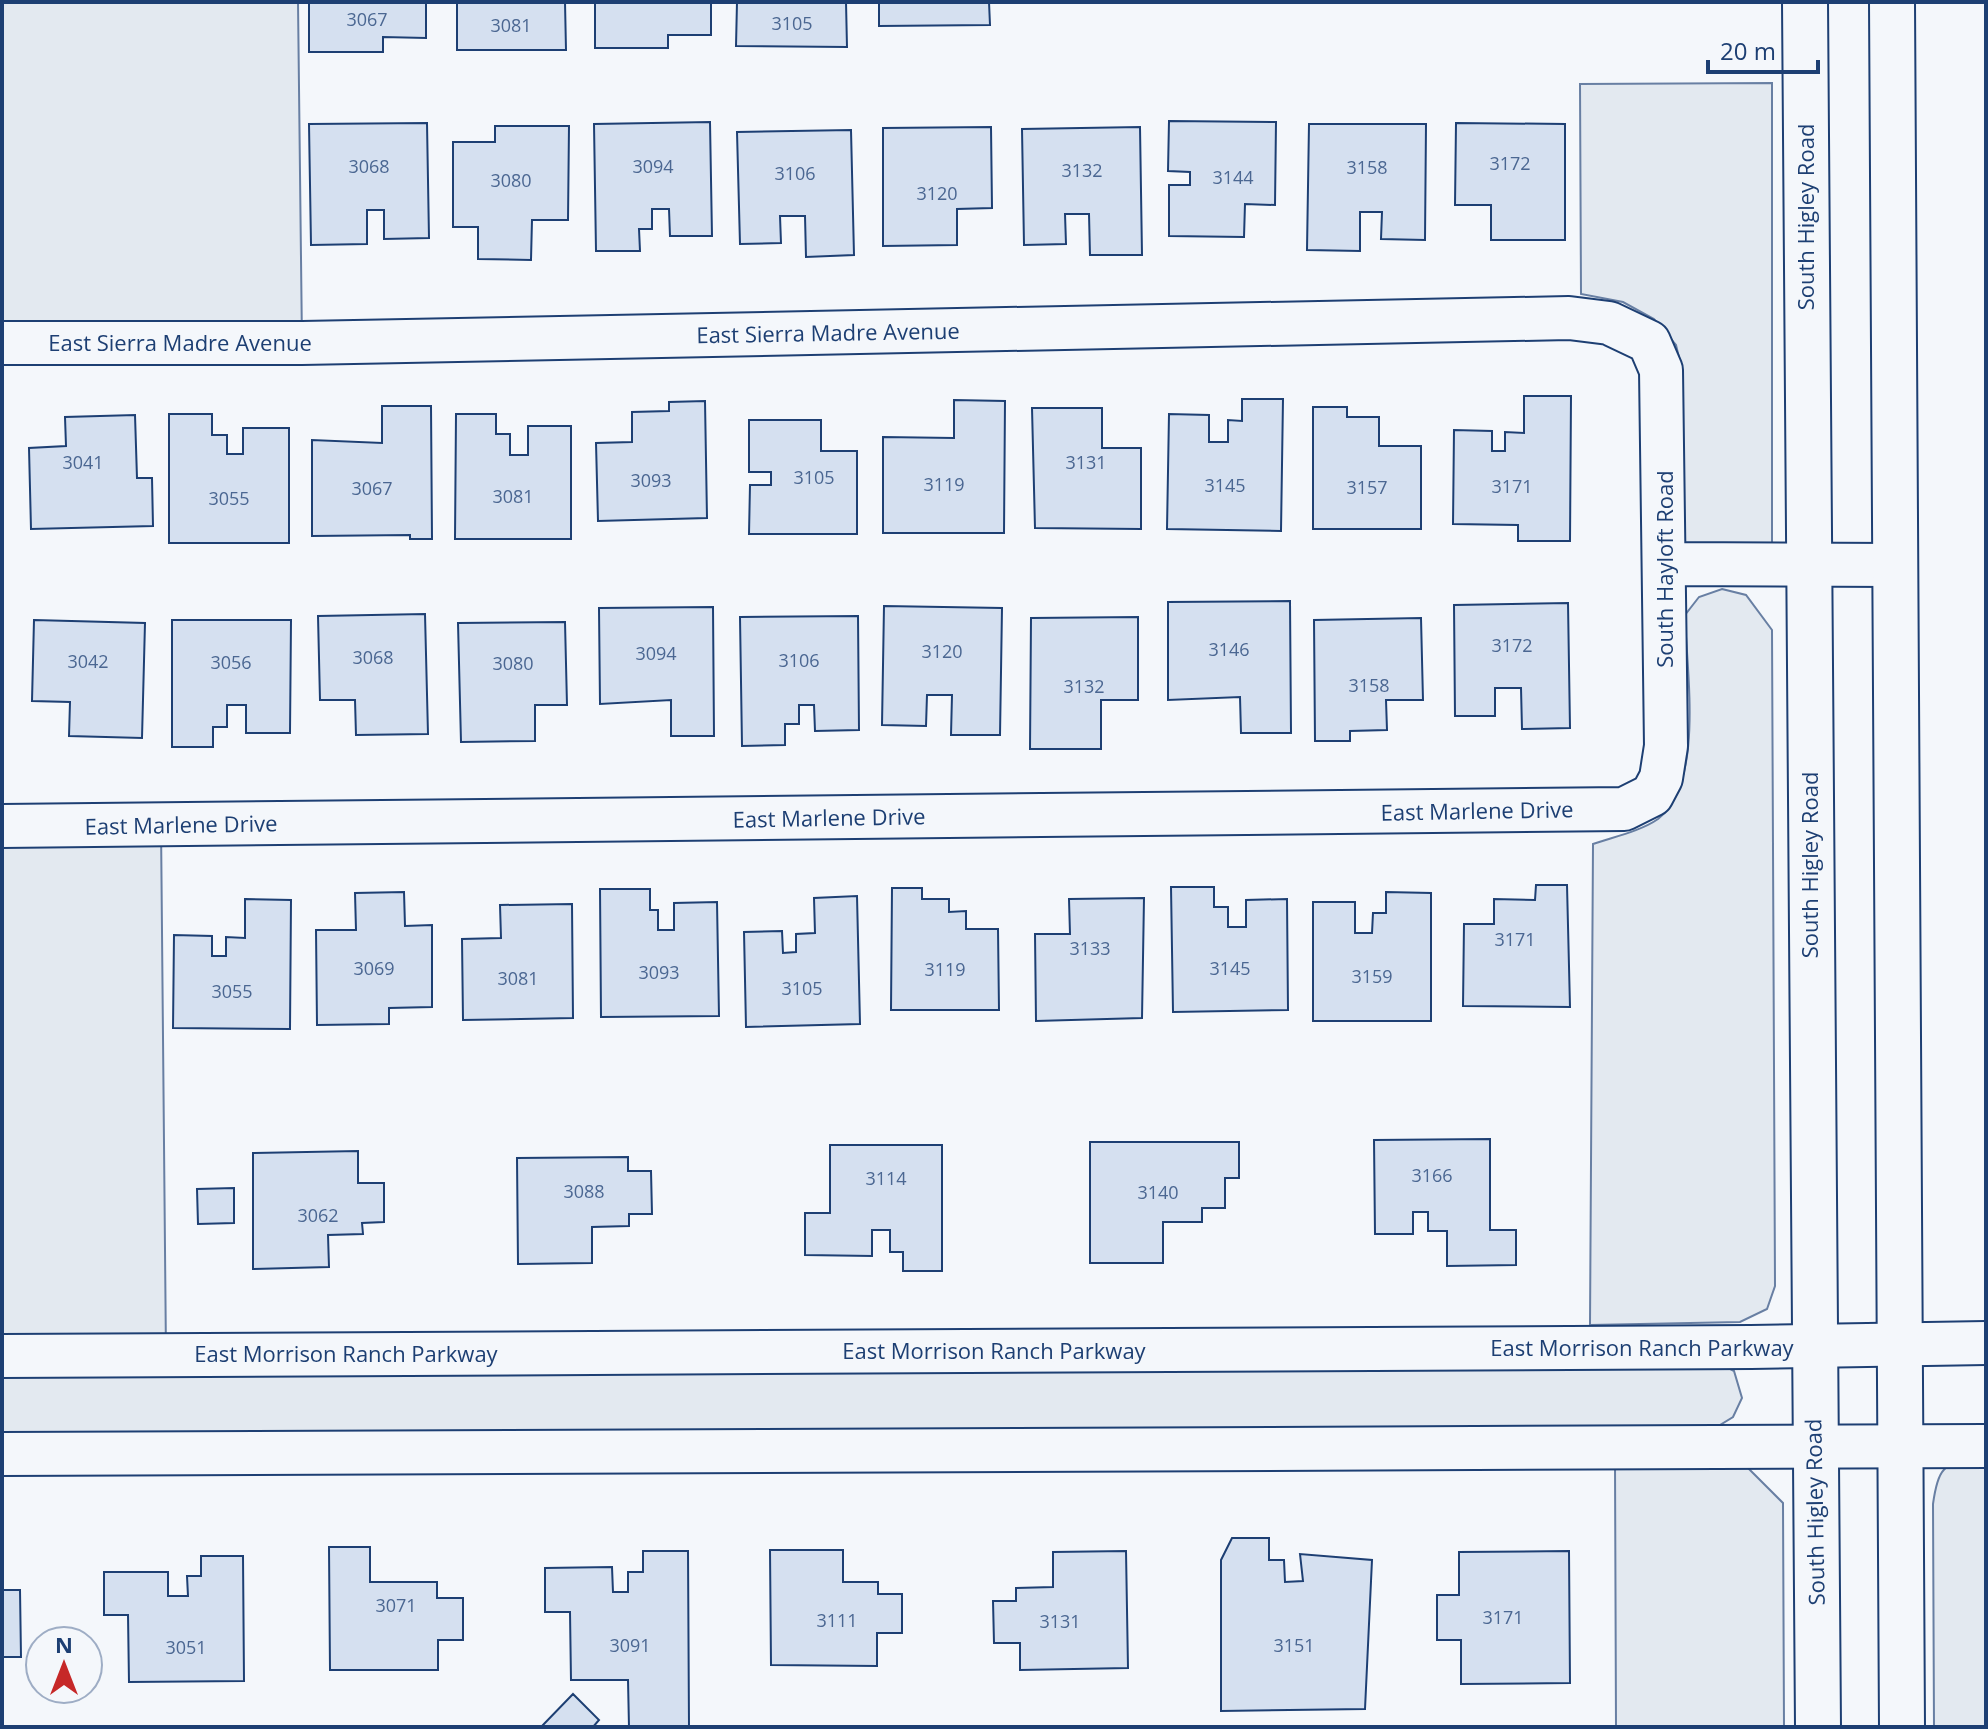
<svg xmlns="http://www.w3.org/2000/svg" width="1988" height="1729" font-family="'Open Sans',sans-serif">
  <rect width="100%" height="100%" fill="#f4f7fb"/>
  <!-- green -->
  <path fill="#e3e9f0" stroke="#687fa3" stroke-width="2" d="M 2,2 L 298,2 L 302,343 L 2,343 Z
    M 1772,83 L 1772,545 L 1683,545 L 1683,374 L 1676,345 L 1654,319 L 1623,302 L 1581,294 L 1580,84 Z
    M 1722,589 L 1746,595 L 1772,630 L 1775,1286 L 1767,1309 L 1740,1322 L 1590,1325 L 1593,844 C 1613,837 1641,831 1658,819 C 1705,782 1686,669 1685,615 L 1699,597 Z
    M 161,825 L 166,1355 L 2,1356 L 2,826 Z
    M 1712,1359 L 1734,1371 L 1742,1398 L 1733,1417 L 1715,1428 L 2,1443 L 2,1368 Z
    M 1986,1457 L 1986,1727 L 1934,1727 L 1933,1504 C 1939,1460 1946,1466 1986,1457 Z
    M 1615,1462 L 1743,1463 L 1783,1503 L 1784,1727 L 1616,1727 Z"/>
  <!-- building -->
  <path fill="#d5e0f0" stroke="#1d3f73" stroke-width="2" d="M 309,2 L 426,2 L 426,38 L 383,37 L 383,52 L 309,52 Z
    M 457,2 L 565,2 L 566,50 L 457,50 Z
    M 595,2 L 711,2 L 711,35 L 668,35 L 668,48 L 595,48 Z
    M 737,2 L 846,2 L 847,47 L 736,46 Z
    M 879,2 L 989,2 L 990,25 L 879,26 Z
    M 1169,121 L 1276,122 L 1275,205 L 1245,204 L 1244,237 L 1169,236 L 1169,185 L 1190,185 L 1190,172 L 1168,171 Z
    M 710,122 L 712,236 L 670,236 L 669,209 L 652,209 L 652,229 L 639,229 L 640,251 L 596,251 L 594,124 Z
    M 427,123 L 429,238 L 384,239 L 384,210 L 367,210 L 367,244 L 311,245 L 309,124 Z
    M 1456,123 L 1565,124 L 1565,240 L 1491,240 L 1491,205 L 1455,205 Z
    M 1309,124 L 1426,124 L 1425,240 L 1381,239 L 1382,212 L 1360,212 L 1360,251 L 1307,250 Z
    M 495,126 L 569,126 L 568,220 L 532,220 L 531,260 L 478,259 L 478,227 L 453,227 L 453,142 L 495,142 Z
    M 991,127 L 992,208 L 957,209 L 957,245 L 883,246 L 883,128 Z
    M 1140,127 L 1142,255 L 1090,255 L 1089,214 L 1065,214 L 1066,244 L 1024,245 L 1022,129 Z
    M 851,130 L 854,255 L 806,257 L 805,216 L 780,216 L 781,243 L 740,244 L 737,132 Z
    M 1524,396 L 1571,396 L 1570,541 L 1518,541 L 1518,525 L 1453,524 L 1454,430 L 1492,431 L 1492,451 L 1505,451 L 1505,432 L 1524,433 Z
    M 1242,399 L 1283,399 L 1281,531 L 1167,529 L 1169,414 L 1209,415 L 1209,442 L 1228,442 L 1228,420 L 1242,421 Z
    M 954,400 L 1005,401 L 1004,533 L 883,533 L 883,437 L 954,438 Z
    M 705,401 L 707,518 L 598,521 L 596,443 L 632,442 L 632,412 L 669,411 L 669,402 Z
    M 382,406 L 431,406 L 432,539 L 410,539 L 410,535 L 312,536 L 312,440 L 382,443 Z
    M 1313,407 L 1347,407 L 1347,417 L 1379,417 L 1379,446 L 1421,446 L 1421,529 L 1313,529 Z
    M 1032,408 L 1102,408 L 1102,448 L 1141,448 L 1141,529 L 1035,528 Z
    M 169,414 L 212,414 L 212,435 L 227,435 L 227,454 L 243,454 L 243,428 L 289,428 L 289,543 L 169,543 Z
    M 456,414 L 496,414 L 496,434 L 510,434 L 510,455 L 528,455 L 528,426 L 571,426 L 571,539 L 455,539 Z
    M 135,415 L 137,478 L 152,478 L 153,526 L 31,529 L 29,448 L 66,446 L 65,417 Z
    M 749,420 L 821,420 L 821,451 L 857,451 L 857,534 L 749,534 L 750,485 L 771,485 L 771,472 L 749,472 Z
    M 1290,601 L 1291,733 L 1241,733 L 1240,697 L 1168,700 L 1168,602 Z
    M 1568,603 L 1570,728 L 1522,729 L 1521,688 L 1495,688 L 1495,716 L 1455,716 L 1454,605 Z
    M 884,606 L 1002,608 L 1000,735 L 951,735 L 952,695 L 927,695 L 926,726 L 882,725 Z
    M 713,607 L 714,736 L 671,736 L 671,700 L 600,704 L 599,608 Z
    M 425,614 L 428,734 L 356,735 L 355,700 L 320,700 L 318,616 Z
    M 858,616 L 859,730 L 815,731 L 814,705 L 799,705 L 799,724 L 785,724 L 785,745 L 742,746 L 740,617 Z
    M 1138,617 L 1138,700 L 1101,700 L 1101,749 L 1030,749 L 1031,618 Z
    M 1421,618 L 1423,700 L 1386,700 L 1387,730 L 1350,731 L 1350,741 L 1315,741 L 1314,620 Z
    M 34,620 L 145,623 L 142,738 L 69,736 L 70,702 L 32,701 Z
    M 172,620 L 291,620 L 290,733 L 246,733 L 246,705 L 227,705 L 227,727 L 213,727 L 213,747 L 172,747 Z
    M 565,622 L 567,705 L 535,705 L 535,741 L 461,742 L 458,623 Z
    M 2,623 L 3,623 L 2,723 Z
    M 1536,885 L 1567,885 L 1570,1007 L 1463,1006 L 1464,924 L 1494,924 L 1494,899 L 1535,900 Z
    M 1171,887 L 1214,887 L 1214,907 L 1228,907 L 1228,927 L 1246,927 L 1246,900 L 1287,899 L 1288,1010 L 1173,1012 Z
    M 892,888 L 922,888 L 922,899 L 949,899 L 949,912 L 966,911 L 966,929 L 998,929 L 999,1010 L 891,1010 Z
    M 600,889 L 650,889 L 650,910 L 658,910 L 658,930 L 674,930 L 674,903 L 717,902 L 719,1016 L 601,1017 Z
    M 404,892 L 405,926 L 432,925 L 432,1007 L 389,1008 L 389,1024 L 317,1025 L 316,930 L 356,930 L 355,893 Z
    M 1386,892 L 1431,893 L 1431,1021 L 1313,1021 L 1313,902 L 1355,902 L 1355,933 L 1372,933 L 1373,913 L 1386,913 Z
    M 857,896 L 860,1024 L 746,1027 L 744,932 L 782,931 L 783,953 L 796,952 L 796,934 L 815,933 L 814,898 Z
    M 1144,898 L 1142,1018 L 1036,1021 L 1035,934 L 1070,934 L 1069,899 Z
    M 245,899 L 291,900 L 290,1029 L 173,1028 L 174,935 L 212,936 L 212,956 L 226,956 L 226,937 L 245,938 Z
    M 572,904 L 573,1018 L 463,1020 L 462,939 L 501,938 L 500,905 Z
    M 1490,1139 L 1490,1230 L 1516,1230 L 1516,1265 L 1447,1266 L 1447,1231 L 1428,1231 L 1428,1212 L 1413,1212 L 1413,1234 L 1375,1234 L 1374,1140 Z
    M 1090,1142 L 1239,1142 L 1239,1178 L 1225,1178 L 1225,1208 L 1202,1208 L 1202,1222 L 1163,1222 L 1163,1263 L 1090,1263 Z
    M 830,1145 L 942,1145 L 942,1271 L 903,1271 L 903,1252 L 890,1252 L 890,1230 L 872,1230 L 872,1256 L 805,1255 L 805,1213 L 830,1213 Z
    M 358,1151 L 358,1183 L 384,1183 L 384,1222 L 362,1223 L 363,1234 L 328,1235 L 329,1267 L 253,1269 L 253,1153 Z
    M 628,1157 L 628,1171 L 651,1171 L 652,1214 L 629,1214 L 629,1226 L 592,1227 L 592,1263 L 518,1264 L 517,1158 Z
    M 234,1188 L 234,1223 L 198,1224 L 197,1189 Z
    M 1232,1538 L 1269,1538 L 1269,1560 L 1284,1560 L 1285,1582 L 1303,1581 L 1300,1554 L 1372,1560 L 1365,1709 L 1221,1711 L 1221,1560 Z
    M 329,1547 L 370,1547 L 370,1582 L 437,1582 L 437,1598 L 463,1598 L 463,1640 L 438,1640 L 438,1670 L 330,1670 Z
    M 770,1550 L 843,1550 L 843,1582 L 878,1582 L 878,1594 L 902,1594 L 902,1633 L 877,1633 L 877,1666 L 771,1665 Z
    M 643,1551 L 688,1551 L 689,1727 L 629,1727 L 628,1680 L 571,1680 L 570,1612 L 545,1612 L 545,1568 L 612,1567 L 613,1592 L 628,1592 L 628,1572 L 643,1572 Z
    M 1126,1551 L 1128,1668 L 1020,1670 L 1020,1643 L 994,1643 L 993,1601 L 1016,1601 L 1016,1588 L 1053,1587 L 1053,1552 Z
    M 1569,1551 L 1570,1683 L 1461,1684 L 1461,1640 L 1437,1640 L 1437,1595 L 1459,1595 L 1459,1552 Z
    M 201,1556 L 243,1556 L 244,1681 L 129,1682 L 128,1615 L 104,1615 L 104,1572 L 168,1572 L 168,1596 L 188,1596 L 187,1576 L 201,1576 Z
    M 2,1590 L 20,1590 L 21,1657 L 2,1657 Z
    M 573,1694 L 599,1720 L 593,1727 L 541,1727 Z"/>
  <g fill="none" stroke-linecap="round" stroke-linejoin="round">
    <!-- minor casing -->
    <g stroke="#1d3f73" stroke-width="46">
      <path id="minor" d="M 2,343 L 302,343 L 1569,318 L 1609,323 L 1649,342 L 1661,370 L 1666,746 L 1661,778 L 1652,795 L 1624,809 L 2,826
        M 1666,564 L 1895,565
        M 2,1356 L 1751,1347 L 1986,1343
        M 2,1454 L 1986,1446"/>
    </g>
    <!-- major casing -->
    <g stroke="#1d3f73" stroke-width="48">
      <path id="major" d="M 1805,2 L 1818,1727
        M 1892,2 L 1902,1727"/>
    </g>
    <!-- minor -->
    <use href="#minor" stroke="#f4f7fb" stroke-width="42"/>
    <!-- major -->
    <use href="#major" stroke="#f4f7fb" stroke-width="44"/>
  </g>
  <g text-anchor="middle" stroke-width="6" stroke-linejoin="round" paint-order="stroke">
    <!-- number labels -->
    <g font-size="18" fill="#4b6792">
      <text x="367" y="26">3067</text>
      <text x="792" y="30">3105</text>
      <text x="511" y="32">3081</text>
      <text x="1510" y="170">3172</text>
      <text x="369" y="173">3068</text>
      <text x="653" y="173">3094</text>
      <text x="1367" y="174">3158</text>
      <text x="1082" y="177">3132</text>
      <text x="795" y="180">3106</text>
      <text x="1233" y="184">3144</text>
      <text x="511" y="187">3080</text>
      <text x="937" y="200">3120</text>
      <text x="83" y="469">3041</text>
      <text x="1086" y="469">3131</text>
      <text x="814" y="484">3105</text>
      <text x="651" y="487">3093</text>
      <text x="944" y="491">3119</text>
      <text x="1225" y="492">3145</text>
      <text x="1512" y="493">3171</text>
      <text x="1367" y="494">3157</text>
      <text x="372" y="495">3067</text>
      <text x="513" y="503">3081</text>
      <text x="229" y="505">3055</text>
      <text x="1512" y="652">3172</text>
      <text x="1229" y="656">3146</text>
      <text x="942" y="658">3120</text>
      <text x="656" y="660">3094</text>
      <text x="373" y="664">3068</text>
      <text x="799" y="667">3106</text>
      <text x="88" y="668">3042</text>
      <text x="231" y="669">3056</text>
      <text x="513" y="670">3080</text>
      <text x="1369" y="692">3158</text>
      <text x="1084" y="693">3132</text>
      <text x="1515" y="946">3171</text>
      <text x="1090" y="955">3133</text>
      <text x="374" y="975">3069</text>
      <text x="1230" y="975">3145</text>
      <text x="945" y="976">3119</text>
      <text x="659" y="979">3093</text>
      <text x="1372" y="983">3159</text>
      <text x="518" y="985">3081</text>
      <text x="802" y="995">3105</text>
      <text x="232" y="998">3055</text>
      <text x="1432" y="1182">3166</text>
      <text x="886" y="1185">3114</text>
      <text x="584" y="1198">3088</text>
      <text x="1158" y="1199">3140</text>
      <text x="318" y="1222">3062</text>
      <text x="396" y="1612">3071</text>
      <text x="1503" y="1624">3171</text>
      <text x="837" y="1627">3111</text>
      <text x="1060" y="1628">3131</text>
      <text x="630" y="1652">3091</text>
      <text x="1294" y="1652">3151</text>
      <text x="186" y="1654">3051</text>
    </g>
    <!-- street labels -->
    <g font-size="22" fill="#1d3f73" stroke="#f4f7fb">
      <text transform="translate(1806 217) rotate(-90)" y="8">South Higley Road</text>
      <text transform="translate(828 333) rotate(-1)" y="8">East Sierra Madre Avenue</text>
      <text x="180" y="351">East Sierra Madre Avenue</text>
      <text transform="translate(1665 569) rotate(-90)" y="8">South Hayloft Road</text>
      <text transform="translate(1477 811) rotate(-1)" y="8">East Marlene Drive</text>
      <text transform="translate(829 818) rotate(-1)" y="8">East Marlene Drive</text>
      <text transform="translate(181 825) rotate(-1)" y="8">East Marlene Drive</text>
      <text transform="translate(1810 865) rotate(-90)" y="8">South Higley Road</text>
      <text x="1642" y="1356">East Morrison Ranch Parkway</text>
      <text x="994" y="1359">East Morrison Ranch Parkway</text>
      <text x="346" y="1362">East Morrison Ranch Parkway</text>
      <text transform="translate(1815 1512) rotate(-91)" y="8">South Higley Road</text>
    </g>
  </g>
  <!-- border -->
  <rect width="1988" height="1729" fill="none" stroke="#1d3f73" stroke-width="8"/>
  <!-- north arrow -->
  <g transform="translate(64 1665)"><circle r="38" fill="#f4f7fb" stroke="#9eadc5" stroke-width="2"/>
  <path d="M0-6L14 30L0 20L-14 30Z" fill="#c62828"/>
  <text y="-12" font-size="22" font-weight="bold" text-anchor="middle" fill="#1d3f73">N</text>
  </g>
  <!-- scale -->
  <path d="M1708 60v12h110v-12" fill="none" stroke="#1d3f73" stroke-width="4"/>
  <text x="1720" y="60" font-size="24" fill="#1d3f73" stroke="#f4f7fb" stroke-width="6" paint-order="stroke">20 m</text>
</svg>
